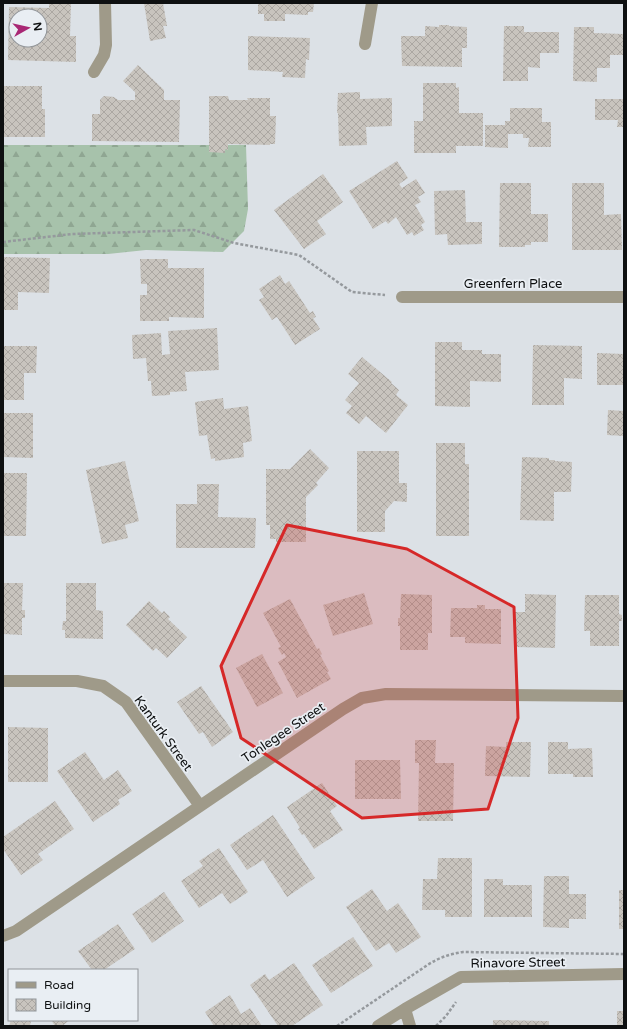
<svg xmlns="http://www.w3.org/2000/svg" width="627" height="1029" font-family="'Varela Round',sans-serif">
  <defs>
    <pattern id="forest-firs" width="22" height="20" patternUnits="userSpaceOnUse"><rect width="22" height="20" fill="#a7c2ab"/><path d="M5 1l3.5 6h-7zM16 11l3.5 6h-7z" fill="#8fa692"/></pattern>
    <pattern id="building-cross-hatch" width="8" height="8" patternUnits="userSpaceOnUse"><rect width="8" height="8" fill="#c8c4be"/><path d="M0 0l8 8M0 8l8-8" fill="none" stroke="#aba7a2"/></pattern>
  </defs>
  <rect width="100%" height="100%" fill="#dce1e6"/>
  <!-- forest -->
  <path fill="url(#forest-firs)" d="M 3,145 L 246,145 L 248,209 L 244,231 L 223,252 L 146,250 L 108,254 L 3,254 Z"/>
  <!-- building -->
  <path fill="url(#building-cross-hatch)" fill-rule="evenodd" d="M 49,3 L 71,3 L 70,36 L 76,36 L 76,62 L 8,60 L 9,7 L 49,8 ZM 16,16 L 40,16 L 40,40 L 16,40 Z
    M 144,3 L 163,3 L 167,26 L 163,26 L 166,38 L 150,41 Z
    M 258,3 L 314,3 L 313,12 L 308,12 L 308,15 L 285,14 L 285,21 L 264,21 L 264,14 L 258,14 Z
    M 439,25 L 449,25 L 449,26 L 467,27 L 467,48 L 462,48 L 462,67 L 402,66 L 401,36 L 425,36 L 425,26 L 439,27 Z
    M 504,26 L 524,26 L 524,32 L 559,32 L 559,53 L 540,53 L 540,68 L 528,67 L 528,81 L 503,81 Z
    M 574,27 L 594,27 L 594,33 L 624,34 L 624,55 L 610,55 L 610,68 L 597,68 L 597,82 L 573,81 Z
    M 248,36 L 310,38 L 309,60 L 306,59 L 305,78 L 282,77 L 283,72 L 248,70 Z
    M 138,65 L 164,90 L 164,100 L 180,100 L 179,142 L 92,141 L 92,114 L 100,114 L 100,100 L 104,96 L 114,97 L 118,100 L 135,100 L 135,92 L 123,81 Z
    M 423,83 L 456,83 L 456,88 L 459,87 L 459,113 L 483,113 L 483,146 L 456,146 L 456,153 L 414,153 L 414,121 L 423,121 Z
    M 3,86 L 42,86 L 42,109 L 45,109 L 45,137 L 3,137 Z
    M 360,92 L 360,99 L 392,98 L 392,126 L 366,127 L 367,145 L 339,146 L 338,113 L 337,113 L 338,93 Z
    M 209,96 L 228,96 L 229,100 L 248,100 L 247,98 L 270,98 L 270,116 L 276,116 L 275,144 L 270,144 L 270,145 L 228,144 L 228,150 L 225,149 L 225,153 L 209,152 Z
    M 595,99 L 624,99 L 624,127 L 617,127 L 618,120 L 595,120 Z
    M 510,108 L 542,108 L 542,122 L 551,122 L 551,147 L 528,147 L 529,138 L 523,138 L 523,134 L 508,134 L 508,148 L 485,147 L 485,125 L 505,125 L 505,121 L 510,121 Z
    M 397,161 L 408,178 L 399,184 L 402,188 L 416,179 L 425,193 L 418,197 L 421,202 L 415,205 L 425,222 L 421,225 L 424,230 L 414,236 L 412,232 L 407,235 L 396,217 L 388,224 L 386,221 L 373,229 L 349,191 Z
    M 323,174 L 343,202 L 317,221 L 326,234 L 304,249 L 274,210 Z
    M 500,183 L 531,183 L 531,214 L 548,214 L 548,242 L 531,242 L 531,245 L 525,245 L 525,247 L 499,247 Z
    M 572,183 L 604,183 L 604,215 L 621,214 L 622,250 L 572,250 Z
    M 465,190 L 466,222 L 482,222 L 482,244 L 448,245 L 447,234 L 435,235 L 434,191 Z
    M 3,257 L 50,258 L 49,293 L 18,292 L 18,310 L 3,310 Z
    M 140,259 L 168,259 L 168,268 L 204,268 L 204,318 L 169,317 L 169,321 L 140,321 L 140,295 L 147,295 L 147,284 L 141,284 Z
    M 280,275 L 285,284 L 289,281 L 310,313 L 313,311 L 316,317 L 313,318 L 320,329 L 295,345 L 277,317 L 272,320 L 259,300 L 264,297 L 259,289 Z
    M 217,328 L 219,370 L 185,372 L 187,391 L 170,392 L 170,395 L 152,396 L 151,381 L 148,381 L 146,358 L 133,359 L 132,335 L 161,333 L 162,355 L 170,354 L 168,331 Z
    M 435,342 L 462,342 L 462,350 L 482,350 L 482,354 L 501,354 L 501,382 L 470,381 L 470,407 L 435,406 Z
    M 533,345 L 582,346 L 582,379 L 564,378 L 564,405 L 532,405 Z
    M 3,346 L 37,346 L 36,373 L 24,373 L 24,400 L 3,400 Z
    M 597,353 L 624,354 L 624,385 L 597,385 Z
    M 362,357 L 392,382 L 391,383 L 399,390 L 396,395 L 408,405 L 386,433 L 366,416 L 359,424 L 346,413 L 352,406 L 345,400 L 359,383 L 348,374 Z
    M 223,398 L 224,409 L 248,406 L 252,441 L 243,443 L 244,457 L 215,461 L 215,458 L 211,459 L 207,435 L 199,436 L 195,402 Z
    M 608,410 L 624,411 L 624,436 L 607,435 Z
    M 3,413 L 33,413 L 33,458 L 3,457 Z
    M 436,443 L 465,443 L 465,464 L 469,464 L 469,536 L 436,536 Z
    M 310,449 L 329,468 L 316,483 L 318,485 L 306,497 L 306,542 L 276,542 L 276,539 L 270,539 L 270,525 L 266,525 L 266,469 L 290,469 Z
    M 357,451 L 399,451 L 399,483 L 407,483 L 407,502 L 394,501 L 385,511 L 385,532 L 357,532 Z
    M 522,457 L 549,458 L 549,460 L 555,460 L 555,461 L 572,462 L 571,492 L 554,492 L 554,521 L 520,520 Z
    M 125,461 L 139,521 L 125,525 L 128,538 L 102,544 L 86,470 Z
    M 3,473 L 27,473 L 26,536 L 3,536 Z
    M 197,484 L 219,484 L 218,517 L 256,518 L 255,548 L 176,548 L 176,504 L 197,504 Z
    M 3,583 L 23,583 L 22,610 L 25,610 L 25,618 L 22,618 L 22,635 L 3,634 Z
    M 66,583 L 96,583 L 96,610 L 103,611 L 103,639 L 65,638 L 65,630 L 62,630 L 63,621 L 66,621 Z
    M 364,593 L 373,624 L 333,636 L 323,605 Z
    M 401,594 L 432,595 L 432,633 L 428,633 L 428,650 L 400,650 L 400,626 L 398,626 L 398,618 L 400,618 Z
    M 525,594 L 556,595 L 555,648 L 515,647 L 515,612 L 525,612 Z
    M 585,595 L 619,595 L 619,614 L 622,615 L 622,621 L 619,621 L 619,646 L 590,646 L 590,631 L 584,631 Z
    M 290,599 L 317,649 L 319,648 L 322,654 L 320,655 L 329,671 L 327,672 L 331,679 L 297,698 L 278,662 L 286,657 L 284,653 L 282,655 L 278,648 L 281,647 L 263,613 Z
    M 149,601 L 162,613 L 164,611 L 170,617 L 168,619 L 187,637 L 167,658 L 156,648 L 153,651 L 126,625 Z
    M 477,605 L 485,605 L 485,609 L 501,609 L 501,644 L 465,643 L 465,637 L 450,637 L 451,608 L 477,608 Z
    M 262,654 L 283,693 L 257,707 L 236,668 Z
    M 201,686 L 233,732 L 212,747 L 203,732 L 199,734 L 177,702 Z
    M 8,727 L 48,728 L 48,782 L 8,782 Z
    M 415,740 L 436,740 L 435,763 L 454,763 L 453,821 L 418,821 L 419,763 L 415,763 Z
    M 506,742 L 531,742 L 530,777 L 485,776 L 486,746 L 506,747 Z
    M 548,742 L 568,742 L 568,749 L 592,748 L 593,777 L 573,777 L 573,774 L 548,774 Z
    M 85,752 L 104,780 L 118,770 L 132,791 L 118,800 L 120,804 L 93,822 L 57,771 Z
    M 355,760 L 400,760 L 401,799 L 355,799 Z
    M 322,783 L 337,806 L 330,811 L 343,830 L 314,849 L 304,834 L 302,835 L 298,829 L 300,828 L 287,807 Z
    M 55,801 L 74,829 L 38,854 L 43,860 L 21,875 L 3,849 L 3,837 Z
    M 273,815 L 315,878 L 287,897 L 263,860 L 247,870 L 230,845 Z
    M 219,848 L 248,892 L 230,904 L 222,893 L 199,908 L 181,881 L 203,866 L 199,861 Z
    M 438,858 L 472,858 L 472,917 L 445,917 L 445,910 L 422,910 L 423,879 L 437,879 Z
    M 544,876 L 569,876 L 569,894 L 586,894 L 586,919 L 569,919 L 569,928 L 543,927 Z
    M 484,879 L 503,879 L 503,885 L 532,885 L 532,917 L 484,917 Z
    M 372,889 L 387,911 L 398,903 L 421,937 L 396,953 L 389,943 L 376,951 L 346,907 Z
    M 619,890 L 624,890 L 624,929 L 619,929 Z
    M 164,892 L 184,921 L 152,943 L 132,914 Z
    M 118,924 L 135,949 L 104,970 L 92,970 L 78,951 Z
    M 353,937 L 373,966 L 331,993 L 312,965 Z
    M 294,963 L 323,1005 L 292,1026 L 278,1026 L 250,985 L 265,974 L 269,980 Z
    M 230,995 L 241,1014 L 250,1008 L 262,1026 L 214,1026 L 205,1012 Z
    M 617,1011 L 624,1011 L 624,1026 L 617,1026 Z
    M 11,1020 L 25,1020 L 31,1021 L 30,1026 L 9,1026 Z
    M 51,1020 L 70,1020 L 62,1026 L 55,1026 Z
    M 493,1020 L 549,1021 L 549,1026 L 493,1026 Z"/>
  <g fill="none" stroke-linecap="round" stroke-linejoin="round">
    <!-- path -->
    <path stroke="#95999d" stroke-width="2.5" stroke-dasharray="3 2" stroke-linecap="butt" d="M 3,242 L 72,234 L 194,230 L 234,243 L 299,255 L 352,292 L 385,295
      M 337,1026 L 426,966 C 438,958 449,954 463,952 L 624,954
      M 436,1026 L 446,1016 L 456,1002"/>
    <!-- lane -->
    <path stroke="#9f9a89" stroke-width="12" d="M 365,44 L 372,3
      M 94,72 L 104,55 L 106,45 L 105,3"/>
    <!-- street -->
    <path stroke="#9f9a89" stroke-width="12" d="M 402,297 L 624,297
      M 3,681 L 77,681 L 103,686 L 126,702 L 200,806
      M 3,936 L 16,931 L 343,709 L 362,698 L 386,694 L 624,696
      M 405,1009 L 410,1026
      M 378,1026 L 405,1009 L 461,977 L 624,974"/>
  </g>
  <!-- marked area -->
  <path fill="#d62828" fill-opacity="0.2" stroke="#d62828" stroke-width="3" stroke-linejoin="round" d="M 287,525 L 407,549 L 514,607 L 518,718 L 488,809 L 362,818 L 241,738 L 221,666 Z"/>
  <g text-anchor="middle" stroke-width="3.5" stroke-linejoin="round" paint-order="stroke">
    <!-- street labels -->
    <g font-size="13" fill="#0e1011" stroke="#e9eef3">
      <text x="513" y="288">Greenfern Place</text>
      <text transform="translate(283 732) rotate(-34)" y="5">Tonlegee Street</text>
      <text transform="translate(164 733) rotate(54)" y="5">Kanturk Street</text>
      <text transform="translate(518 962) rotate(-1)" y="5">Rinavore Street</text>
    </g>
  </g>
  <!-- border -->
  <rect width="627" height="1029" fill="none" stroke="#0e1011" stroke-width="8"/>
  <!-- legend -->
  <rect x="8" y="969" width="130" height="52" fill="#e9eef3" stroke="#919599"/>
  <rect x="16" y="982" width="20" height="6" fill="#9f9a89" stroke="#919599"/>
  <text x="44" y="989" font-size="12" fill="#0e1011">Road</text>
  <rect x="16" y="999" width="20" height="12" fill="url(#building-cross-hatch)" stroke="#919599"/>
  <text x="44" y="1009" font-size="12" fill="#0e1011">Building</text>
  <!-- north arrow -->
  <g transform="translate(28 28) rotate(82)"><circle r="19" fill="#e9eef3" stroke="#919599"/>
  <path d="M0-3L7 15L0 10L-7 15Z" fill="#a82774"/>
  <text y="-6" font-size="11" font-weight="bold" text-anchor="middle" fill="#0e1011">N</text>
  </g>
</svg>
